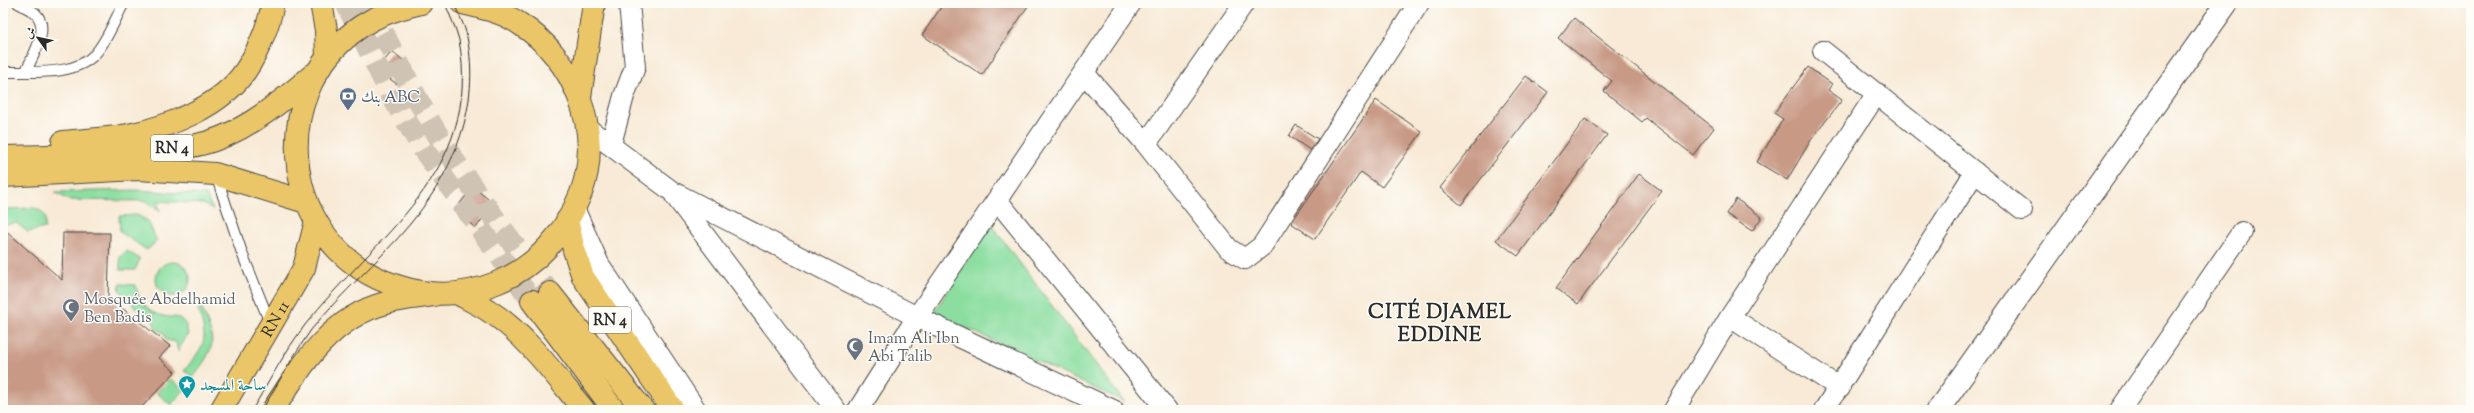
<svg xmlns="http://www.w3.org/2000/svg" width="2474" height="413" font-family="'Sorts Mill Goudy',Amiri,serif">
  <rect width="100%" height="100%" fill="#fdfcf7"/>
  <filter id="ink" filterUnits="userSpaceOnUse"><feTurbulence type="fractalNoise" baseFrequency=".025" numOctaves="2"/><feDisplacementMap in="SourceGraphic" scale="8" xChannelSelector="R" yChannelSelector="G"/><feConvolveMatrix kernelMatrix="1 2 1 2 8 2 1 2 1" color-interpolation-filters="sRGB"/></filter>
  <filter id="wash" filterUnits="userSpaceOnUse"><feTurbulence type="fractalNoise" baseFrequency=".012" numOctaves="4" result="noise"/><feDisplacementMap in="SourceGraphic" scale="16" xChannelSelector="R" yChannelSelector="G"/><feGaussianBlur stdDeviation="0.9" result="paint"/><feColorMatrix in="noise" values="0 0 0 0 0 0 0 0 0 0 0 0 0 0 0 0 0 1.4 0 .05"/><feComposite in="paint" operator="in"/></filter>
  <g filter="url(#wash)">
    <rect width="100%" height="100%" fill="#f8ead6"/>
    <!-- green -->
    <path fill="#8bdea0" stroke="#5b8466" d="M 137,190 L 206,195 L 213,210 L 203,204 L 157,201 L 160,211 L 145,201 L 68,200 L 55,192 Z
      M 34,208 C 46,212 46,217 45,228 L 28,232 L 16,223 L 3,225 L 3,209 Z
      M 137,215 L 148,221 L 157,241 L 147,250 L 120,232 L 119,216 Z
      M 990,223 L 1124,402 L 934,313 Z
      M 127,251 L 140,259 L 135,270 L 120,270 L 120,257 Z
      M156 279a17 17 0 1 1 34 0a17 17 0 1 1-34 0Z
      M 120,284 L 136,285 C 138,300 148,313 164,316 C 170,318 176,315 182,320 C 186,323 187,330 188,334 L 178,351 L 176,342 L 166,340 L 164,333 L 156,329 L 153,321 L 138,310 L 119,290 Z
      M 201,306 C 216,344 217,343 194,377 L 184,371 C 205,344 209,343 198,309 Z
      M 171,379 L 184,390 L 171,405 L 157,393 Z"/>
    <g id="blocks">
      <!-- building -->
      <path fill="#c89985" d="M 944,3 L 1030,3 L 982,75 L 922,35 Z
        M 1574,18 L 1714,128 L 1693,155 L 1646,118 L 1642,122 L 1604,91 L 1612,81 L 1558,38 Z
        M 392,51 L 411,67 L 397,84 L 377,70 Z
        M 1808,67 L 1832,84 L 1828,90 L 1842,100 L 1811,140 L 1787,180 L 1757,162 L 1783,119 L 1774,113 Z
        M 1526,76 L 1548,92 L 1461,205 L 1440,188 Z
        M 1376,100 L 1422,132 L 1382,187 L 1361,172 L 1315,239 L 1291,223 Z
        M 1585,119 L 1607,135 L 1518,256 L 1496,240 Z
        M 1296,125 L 1318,139 L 1310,150 L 1289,136 Z
        M 1639,174 L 1662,191 L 1578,304 L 1556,288 Z
        M 473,187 L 493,203 L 476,228 L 454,211 Z
        M 1736,199 L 1762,217 L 1752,231 L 1726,214 Z
        M 3,228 L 62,280 L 63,233 L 110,233 L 108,297 L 170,346 L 159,358 L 175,372 L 139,410 L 3,410 Z"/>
    </g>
  </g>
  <g filter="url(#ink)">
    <use href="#blocks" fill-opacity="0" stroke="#4a4845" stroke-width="1"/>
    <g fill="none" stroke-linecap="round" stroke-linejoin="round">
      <!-- trunk-tunnel -->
      <path stroke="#cfc4b4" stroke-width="22" stroke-dasharray="22 11" stroke-linecap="butt" d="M 346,3 L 390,93 L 423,149 L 532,301
        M 368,3 C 391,48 413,94 439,137 C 473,191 512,242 550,293"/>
      <!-- service casing -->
      <g stroke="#4a4845" stroke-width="12">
        <path id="service" d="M 18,3 C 23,6 30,9 35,13 C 51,28 33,55 26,71
          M 3,72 C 32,71 74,77 95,54 C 107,41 115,19 124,3
          M 216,175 L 242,253 L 270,323"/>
      </g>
      <!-- minor casing -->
      <g stroke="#4a4845" stroke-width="22">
        <path id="minor" d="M 1823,51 L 2022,210
          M 1084,73 L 1146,144 L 1229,249 L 1245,259 L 1262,246 L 1419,3
          M 587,128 L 673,192 L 917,317 L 1113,410
          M 611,144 L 624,96 L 635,67 L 629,3
          M 1146,144 L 1244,3
          M 675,196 L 836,410
          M 997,200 L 1167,410
          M 574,208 L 599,264 L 696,410
          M 1730,317 L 1840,388
          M 858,410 L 917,317 L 1131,3
          M 1674,410 L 1730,317 L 1877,93
          M 1824,410 L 1975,172
          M 2120,410 L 2242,232"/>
      </g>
      <!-- tertiary casing -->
      <g stroke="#4a4845" stroke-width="24">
        <path id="tertiary" d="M 1938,410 L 2227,3"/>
      </g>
      <!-- primary casing -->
      <g stroke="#4a4845" stroke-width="24">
        <g id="primary">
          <path d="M 580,97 L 594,3"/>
          <path id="s1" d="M 221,410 L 304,268 L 316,221"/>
          <path d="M 273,410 C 301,366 331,317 386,303 C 401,299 418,297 434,295"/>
        </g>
      </g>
      <!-- trunk casing -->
      <g stroke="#4a4845" stroke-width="24">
        <path id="trunk" d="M 321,3 L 326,30 L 327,58
          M 421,3 C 400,8 379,14 360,27 C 261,95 282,249 397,286 C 430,297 464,296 496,283 C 536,267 565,234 581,193 C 604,132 574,58 520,24 C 503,12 483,8 463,3
          M 63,142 C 86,140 111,139 133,134 C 170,126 215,108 240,78 C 255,60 269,26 273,3
          M 3,157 C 55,156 107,155 158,149 C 172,148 187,148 201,144 C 243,134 281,102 314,74
          M 3,176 L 138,169 L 215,174 L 306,202
          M 567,220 L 574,250 L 583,277 L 673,410
          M 457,293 C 467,299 479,304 489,311 C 524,332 558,379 584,410
          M 550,293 L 643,410
          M 532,301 L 614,410"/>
      </g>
      <!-- service -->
      <use href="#service" stroke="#fff" stroke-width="10"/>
      <!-- minor -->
      <use href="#minor" stroke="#fff" stroke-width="20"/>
      <!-- tertiary -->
      <use href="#tertiary" stroke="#fff" stroke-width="22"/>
      <!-- primary -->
      <use href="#primary" stroke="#ebc669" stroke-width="22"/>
      <!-- trunk -->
      <use href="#trunk" stroke="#ebc669" stroke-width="22"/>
      <!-- tram -->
      <path stroke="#2b2b2b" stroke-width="1" d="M 252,410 C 269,382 285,351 305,325 C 376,234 483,174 459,40 C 456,27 449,15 445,3
        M 262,410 C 278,384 293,355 311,330 C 341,292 380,261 410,224 C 454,171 481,106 467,37 C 465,25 458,14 454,3"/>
    </g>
  </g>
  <!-- icons -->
  <defs>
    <g id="bank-pin" transform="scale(0.9)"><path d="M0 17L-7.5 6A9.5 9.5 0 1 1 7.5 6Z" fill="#5c6f8a" stroke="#fdfcf7"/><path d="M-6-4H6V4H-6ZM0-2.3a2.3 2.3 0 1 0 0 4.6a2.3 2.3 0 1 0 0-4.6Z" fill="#fff"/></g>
    <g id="mosque-pin" transform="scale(0.9)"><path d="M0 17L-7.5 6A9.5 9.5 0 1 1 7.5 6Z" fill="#6b7280" stroke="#fdfcf7"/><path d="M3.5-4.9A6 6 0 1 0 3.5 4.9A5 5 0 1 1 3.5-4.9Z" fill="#fff"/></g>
    <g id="sight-pin" transform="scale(0.9)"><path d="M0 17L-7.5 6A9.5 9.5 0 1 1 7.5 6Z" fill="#0f9aa8" stroke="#fdfcf7"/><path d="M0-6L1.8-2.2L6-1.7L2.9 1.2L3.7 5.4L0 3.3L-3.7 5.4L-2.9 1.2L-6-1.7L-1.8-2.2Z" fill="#fff"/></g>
  </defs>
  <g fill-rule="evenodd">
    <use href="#bank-pin" x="348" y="96"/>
    <use href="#mosque-pin" x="71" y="307"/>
    <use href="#mosque-pin" x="855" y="346"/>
    <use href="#sight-pin" x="187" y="384"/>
  </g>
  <g text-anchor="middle" stroke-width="3" stroke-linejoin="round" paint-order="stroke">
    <!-- shield labels -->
    <g fill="#fdfcf7" stroke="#6a6a68" stroke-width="1">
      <rect x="151" y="135" width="42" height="26" rx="3"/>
      <rect x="589" y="307" width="42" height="26" rx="3"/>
    </g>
    <g font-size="15" font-weight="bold" fill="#2b2b2b">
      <text x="172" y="153">RN 4</text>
      <text x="610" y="325">RN 4</text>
    </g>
    <!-- service labels -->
    <g font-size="16" fill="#4e5e75" stroke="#fdfcf7" text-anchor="start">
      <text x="361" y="102">بنك ABC</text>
    </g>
    <!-- worship labels -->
    <g font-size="16" fill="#5b616d" stroke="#fdfcf7" text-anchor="start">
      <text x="84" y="304">Mosquée Abdelhamid<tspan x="84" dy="18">Ben Badis</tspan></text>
      <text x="868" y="343">Imam Ali Ibn<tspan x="868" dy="18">Abi Talib</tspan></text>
    </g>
    <!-- street labels -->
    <g font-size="16" fill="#2b2b2b" stroke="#fdfcf7">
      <text dy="6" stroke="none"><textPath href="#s1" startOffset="106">RN 11</textPath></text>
    </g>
    <!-- culture labels -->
    <g font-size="16" fill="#0d838f" stroke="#fdfcf7" text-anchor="start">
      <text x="200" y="390">ساحة المسجد</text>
    </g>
    <!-- district labels -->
    <g font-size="20" font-weight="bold" letter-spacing="1" fill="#2b2b2b" stroke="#fdfcf7">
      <text x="1440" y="318">CITÉ DJAMEL<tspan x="1440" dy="23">EDDINE</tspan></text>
    </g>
  </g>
  <!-- margin -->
  <rect width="2474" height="413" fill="none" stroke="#fdfcf7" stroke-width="16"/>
  <!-- north arrow -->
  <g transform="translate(38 38) rotate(303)" stroke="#fdfcf7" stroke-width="3" paint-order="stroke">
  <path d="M0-3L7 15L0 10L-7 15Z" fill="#2b2b2b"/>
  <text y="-6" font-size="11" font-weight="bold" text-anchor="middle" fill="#2b2b2b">ش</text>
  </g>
</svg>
